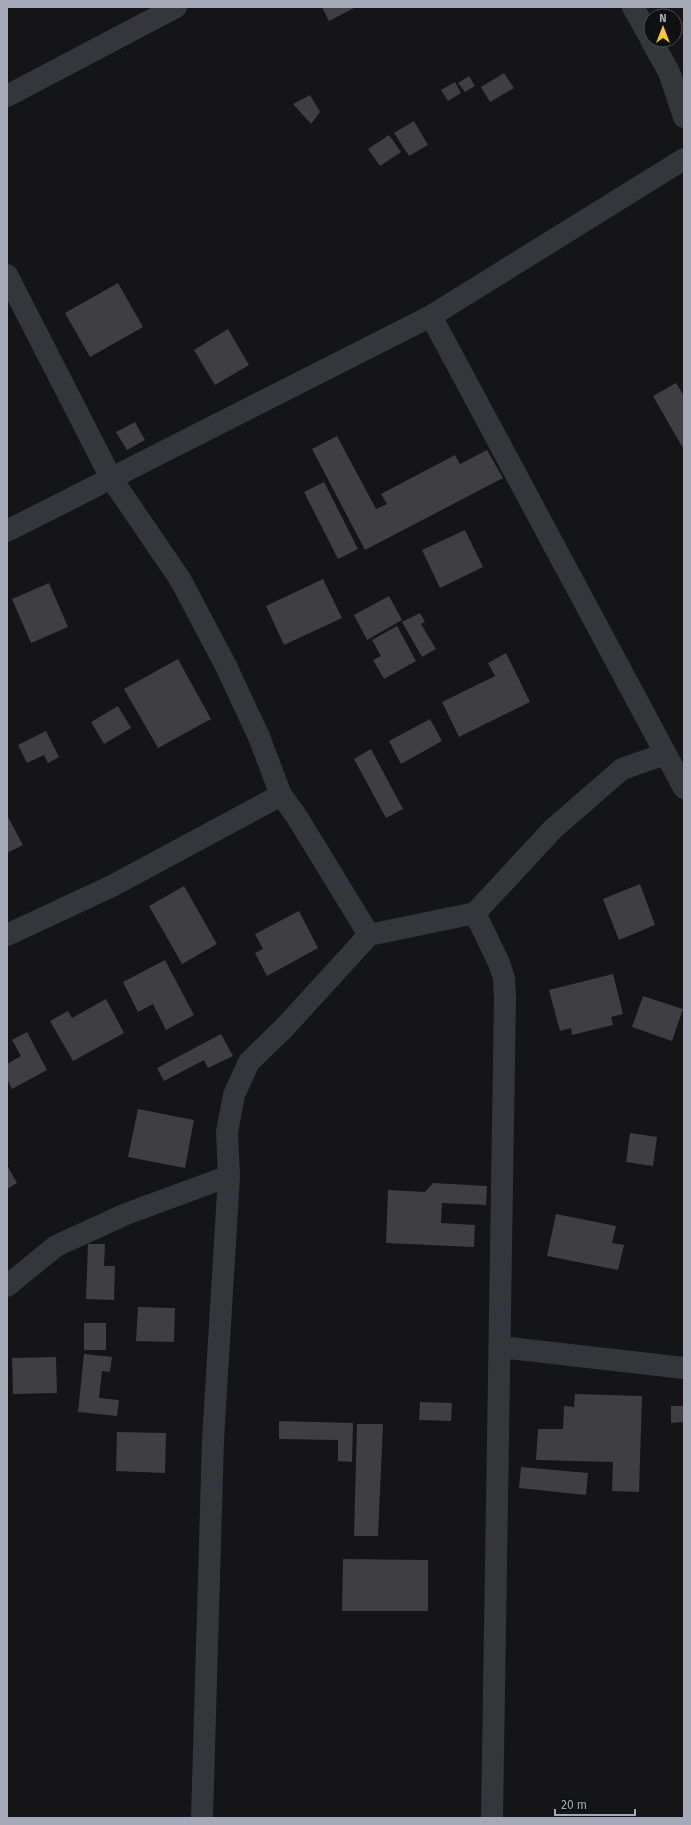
<svg xmlns="http://www.w3.org/2000/svg" width="691" height="1825" font-family="'Fira Sans',sans-serif">
  <rect width="100%" height="100%" fill="#151416"/>
  <!-- building -->
  <path fill="#3f3e43" d="M 322,7 L 356,7 L 329,21 Z
    M 504,73 L 514,88 L 490,102 L 481,87 Z
    M 469,76 L 475,86 L 465,92 L 458,83 Z
    M 455,82 L 461,93 L 448,101 L 441,90 Z
    M 310,95 L 320,112 L 311,124 L 293,104 Z
    M 414,121 L 428,145 L 409,156 L 394,133 Z
    M 389,135 L 401,152 L 380,166 L 368,149 Z
    M 118,283 L 143,327 L 90,357 L 65,313 Z
    M 228,329 L 249,365 L 215,385 L 194,350 Z
    M 676,383 L 684,396 L 684,450 L 653,396 Z
    M 135,422 L 145,440 L 127,450 L 116,432 Z
    M 337,436 L 376,509 L 387,504 L 381,494 L 455,455 L 460,464 L 487,450 L 503,478 L 365,550 L 312,449 Z
    M 324,482 L 358,549 L 338,559 L 304,492 Z
    M 465,530 L 483,567 L 440,588 L 422,550 Z
    M 323,579 L 342,618 L 284,645 L 266,606 Z
    M 49,583 L 68,627 L 31,643 L 12,599 Z
    M 389,596 L 402,620 L 367,640 L 354,615 Z
    M 420,613 L 425,622 L 421,624 L 436,649 L 422,657 L 402,622 Z
    M 397,626 L 416,661 L 384,679 L 373,660 L 381,656 L 372,640 Z
    M 506,653 L 530,702 L 459,737 L 442,702 L 495,676 L 488,663 Z
    M 178,659 L 211,719 L 158,748 L 124,689 Z
    M 118,706 L 131,728 L 104,744 L 91,722 Z
    M 430,719 L 442,741 L 401,764 L 389,741 Z
    M 46,731 L 59,757 L 48,763 L 44,755 L 27,763 L 18,745 Z
    M 371,749 L 403,809 L 386,818 L 354,759 Z
    M 7,815 L 23,845 L 7,853 Z
    M 640,884 L 655,925 L 619,940 L 603,899 Z
    M 184,886 L 217,944 L 182,964 L 149,906 Z
    M 299,911 L 318,948 L 267,976 L 255,953 L 263,949 L 255,934 Z
    M 165,960 L 194,1015 L 166,1030 L 153,1004 L 138,1012 L 123,982 Z
    M 613,974 L 623,1014 L 611,1017 L 613,1025 L 572,1035 L 571,1028 L 560,1031 L 549,990 Z
    M 643,996 L 683,1009 L 672,1041 L 632,1027 Z
    M 106,999 L 124,1033 L 73,1061 L 50,1021 L 68,1011 L 72,1018 Z
    M 27,1032 L 47,1070 L 12,1089 L 7,1079 L 7,1064 L 21,1056 L 12,1040 Z
    M 221,1034 L 233,1056 L 208,1068 L 204,1060 L 164,1081 L 157,1068 Z
    M 138,1109 L 194,1120 L 185,1168 L 128,1157 Z
    M 630,1133 L 657,1137 L 653,1166 L 626,1162 Z
    M 7,1165 L 17,1183 L 7,1189 Z
    M 433,1183 L 487,1186 L 486,1205 L 442,1203 L 441,1223 L 475,1225 L 474,1247 L 386,1243 L 388,1190 L 425,1192 Z
    M 556,1214 L 616,1226 L 612,1243 L 624,1245 L 618,1270 L 547,1256 Z
    M 88,1244 L 105,1244 L 104,1266 L 115,1266 L 114,1300 L 86,1299 Z
    M 138,1307 L 175,1308 L 174,1342 L 136,1341 Z
    M 84,1323 L 106,1323 L 106,1350 L 84,1350 Z
    M 84,1354 L 112,1357 L 110,1372 L 102,1371 L 99,1398 L 119,1400 L 117,1416 L 78,1412 Z
    M 56,1357 L 57,1393 L 13,1394 L 12,1358 Z
    M 575,1394 L 642,1396 L 639,1492 L 612,1491 L 613,1462 L 536,1460 L 538,1429 L 563,1429 L 564,1406 L 574,1407 Z
    M 420,1402 L 452,1403 L 451,1421 L 419,1420 Z
    M 671,1406 L 684,1406 L 684,1422 L 671,1423 Z
    M 279,1421 L 353,1423 L 352,1462 L 338,1461 L 338,1440 L 279,1439 Z
    M 357,1424 L 383,1424 L 378,1536 L 354,1536 Z
    M 117,1432 L 166,1433 L 165,1473 L 116,1471 Z
    M 521,1467 L 588,1473 L 586,1495 L 519,1488 Z
    M 343,1559 L 428,1560 L 428,1611 L 342,1611 Z"/>
  <g fill="none" stroke-linecap="round" stroke-linejoin="round">
    <!-- street -->
    <path stroke="#35363c" stroke-width="22" d="M 633,7 L 651,39
      M 651,40 L 669,72 L 684,117
      M 7,96 L 176,7
      M 7,275 L 111,478 L 180,579 L 226,666 L 259,737 L 281,795 L 297,817 L 369,935
      M 431,316 L 684,788
      M 7,531 L 431,316 L 684,159
      M 475,913 L 499,963 L 504,978 L 505,997 L 492,1818
      M 7,935 L 112,886 L 281,795
      M 7,1286 L 56,1246 L 126,1214 L 229,1176
      M 500,1347 L 684,1368
      M 202,1818 L 213,1440 L 229,1176 L 227,1132 L 234,1095 L 249,1062 L 285,1027 L 369,935 L 475,913 L 553,829 L 622,769 L 665,754"/>
  </g>
  <!-- border -->
  <rect width="691" height="1825" fill="none" stroke="#a6a9b7" stroke-width="16"/>
  <!-- north arrow -->
  <g transform="translate(663 28)"><circle r="19" fill="#100f11" stroke="#4c4d53"/>
  <path d="M0-3L7 15L0 10L-7 15Z" fill="#f7c72c"/>
  <text y="-6" font-size="11" font-weight="bold" text-anchor="middle" fill="#a6a9b7">N</text>
  </g>
  <!-- scale -->
  <path d="M555 1809v6h80v-6" fill="none" stroke="#a6a9b7" stroke-width="2"/>
  <text x="561" y="1809" font-size="12" fill="#a6a9b7" stroke="#100f11" stroke-width="3" paint-order="stroke">20 m</text>
</svg>
